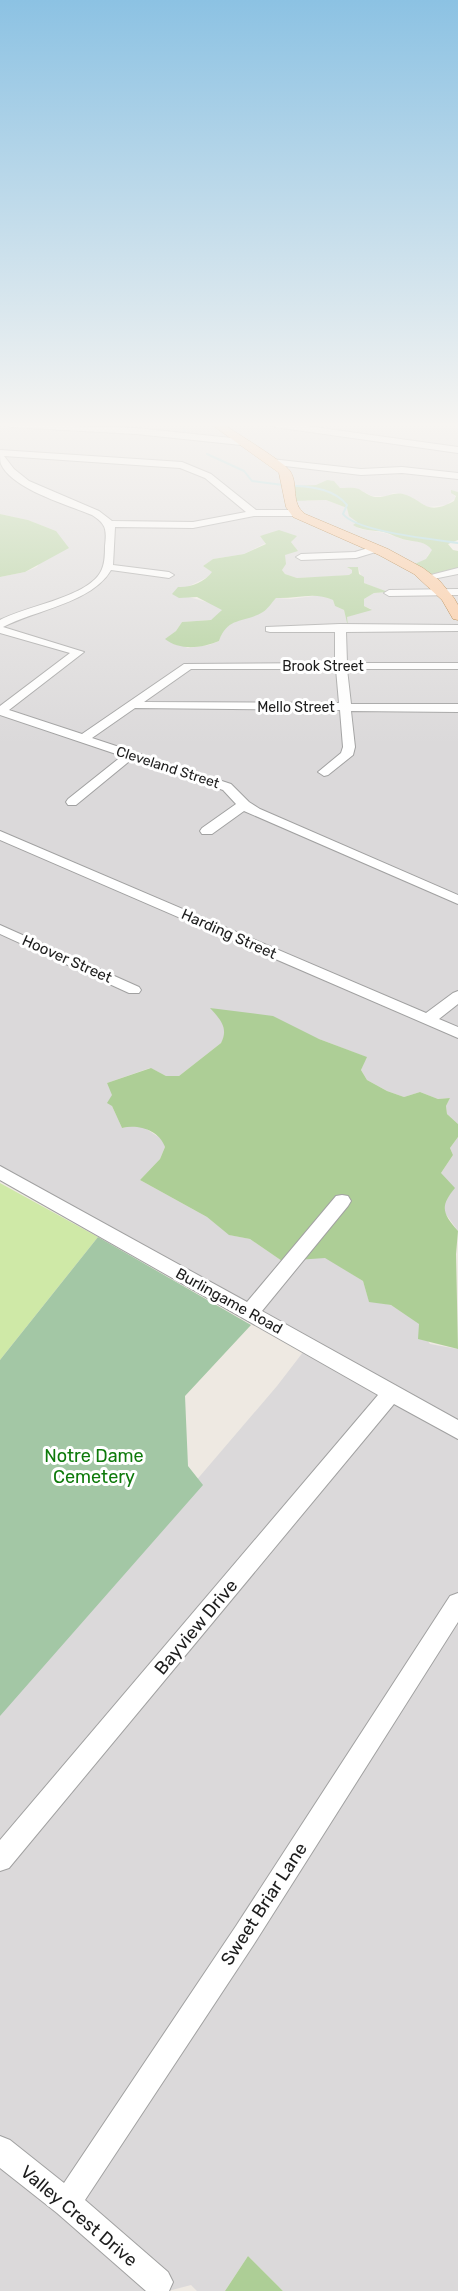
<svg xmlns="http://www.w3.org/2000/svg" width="458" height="2291" font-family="Rubik,sans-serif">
  <rect width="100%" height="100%" fill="#eee9e2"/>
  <!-- residential -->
  <path fill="#dbd9da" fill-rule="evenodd" d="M 0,424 L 458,424 L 458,492 L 451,491 L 456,498 L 446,505 L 428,507 L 404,494 L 393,493 L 387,496 L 372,496 L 358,489 L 340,488 L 327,480 L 316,485 L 291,486 L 307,501 L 326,500 L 347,508 L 357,523 L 354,525 L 360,529 L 385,533 L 405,540 L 416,541 L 429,545 L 433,550 L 427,556 L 458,571 L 458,1124 L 447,1114 L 446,1106 L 450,1098 L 438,1099 L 420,1092 L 404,1097 L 387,1091 L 367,1080 L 361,1070 L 366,1057 L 319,1039 L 211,1008 L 223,1022 L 225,1036 L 221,1043 L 179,1076 L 166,1076 L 150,1068 L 107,1083 L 113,1095 L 112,1106 L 122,1128 L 135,1125 L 145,1128 L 163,1140 L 165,1147 L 160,1159 L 140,1180 L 207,1217 L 230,1235 L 250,1239 L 282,1261 L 325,1257 L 363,1281 L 369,1301 L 391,1305 L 420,1324 L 420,1330 L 430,1344 L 458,1349 L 458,2291 L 283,2291 L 248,2256 L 225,2291 L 197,2291 L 191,2285 L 168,2291 L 0,2291 L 0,1710 L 277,1386 L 307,1347 L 0,1173 L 0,577 L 25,572 L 37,567 L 56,531 L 28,520 L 0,514 ZM 265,535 L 293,539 L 291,542 L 295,547 L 284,555 L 282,570 L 285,574 L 297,578 L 322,577 L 349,575 L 353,573 L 352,570 L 348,568 L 358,567 L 364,583 L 386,592 L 374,593 L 364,599 L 364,606 L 371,609 L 346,617 L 348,626 L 344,610 L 335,606 L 333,600 L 322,595 L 290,599 L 276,598 L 263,612 L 236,621 L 223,628 L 219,641 L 209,645 L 188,648 L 166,639 L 176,631 L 182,622 L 211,620 L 221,613 L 222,609 L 210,603 L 189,597 L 185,588 L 210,576 L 213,572 L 203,566 L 213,559 L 244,554 L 266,543 L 260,536 Z
    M 458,1137 L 458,1231 L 445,1213 L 441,1173 L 453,1155 L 450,1148 Z"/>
  <!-- grass -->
  <path fill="#cfe9a7" d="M 0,1183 L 98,1237 L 0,1360 Z"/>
  <!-- forest -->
  <path fill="#adce96" d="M 327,480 L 334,481 L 340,488 C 345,488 354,487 359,489 C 364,492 369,496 375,497 C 386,498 393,492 403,494 C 425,500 425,517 454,501 L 456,496 L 451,493 L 451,490 L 458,492 L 458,540 L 448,544 L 453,550 L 458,551 L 458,571 L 431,577 L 410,566 L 426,559 L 432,550 C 425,541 417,542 407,540 C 399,539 392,534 384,532 C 373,530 362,531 353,525 L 357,522 L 349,516 L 347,508 L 326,500 L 292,501 L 291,486 L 316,485 Z
    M 0,514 L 28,520 L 56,531 L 69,548 L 25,572 L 0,577 Z
    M 279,530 L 297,536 L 291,542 L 298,551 L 285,555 L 286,564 L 282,570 L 285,574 L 297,578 L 349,575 L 352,573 L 352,570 L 347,567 L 358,567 L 359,574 L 364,577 L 364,583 L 388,592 L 374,593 L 364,599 L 364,606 L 372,610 L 347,617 L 348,627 L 344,610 L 335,606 L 333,600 C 314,591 296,599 276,598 C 272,602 268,609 263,612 C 243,624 228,616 219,641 C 202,648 180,651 165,639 L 176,631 L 182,622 L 211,620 L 222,610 L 197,597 L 179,598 L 172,594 L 178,587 C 190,588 205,582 212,572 L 203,566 L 213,559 L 244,554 L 266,544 L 260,536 Z
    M 210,1008 L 273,1016 L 319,1039 L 367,1057 L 361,1070 L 367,1080 L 387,1091 L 404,1097 L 420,1092 L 438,1099 L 450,1098 L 446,1106 L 447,1114 L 458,1124 L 458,1137 L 450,1148 L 453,1155 L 441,1173 L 455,1188 C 440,1206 442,1213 458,1231 L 456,1254 L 458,1349 L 418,1339 L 419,1324 L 391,1305 L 369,1302 L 363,1281 L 325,1258 L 282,1261 L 250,1239 L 229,1235 L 207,1217 L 140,1180 L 160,1159 L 165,1147 C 159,1130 138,1124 122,1128 L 112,1106 L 107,1103 L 112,1095 L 107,1083 L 151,1068 L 166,1076 L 179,1076 L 221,1043 C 229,1028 220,1019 210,1008 Z
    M 248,2256 L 283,2291 L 225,2291 Z"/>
  <!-- cemetery -->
  <path fill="#a3c7a5" d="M 98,1237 L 251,1325 L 185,1396 L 188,1466 L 203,1485 L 0,1716 L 0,1360 Z"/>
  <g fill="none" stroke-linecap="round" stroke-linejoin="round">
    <!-- stream -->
    <path stroke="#a2d6dc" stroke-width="2" d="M 179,424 L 183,426 L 185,433 L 190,435
      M 207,454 L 244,471 L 252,481 L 283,485
      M 296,486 C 315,487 335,490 347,505 L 343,514 C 357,532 433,539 458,543"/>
    <!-- minor casing -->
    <g stroke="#a1a1a1" stroke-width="2">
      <path id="minor" d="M 7,424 L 136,428 L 241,439 L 245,442 L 241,445 L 136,434 L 11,427 Z
        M 271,424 L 292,424 L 458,447 L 458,453 L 275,427 Z
        M 0,450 L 182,462 L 211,474 L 256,510 L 296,510 L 301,513 L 296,516 L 254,516 L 193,528 L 115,527 L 113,565 L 169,572 L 174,575 L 169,578 L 111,570 C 92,603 35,610 3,627 L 84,652 L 9,710 L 82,734 L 184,664 L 335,663 L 335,632 L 270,632 L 266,631 L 266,627 L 340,624 L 458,625 L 458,631 L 346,632 L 347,663 L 458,663 L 458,669 L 347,669 L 351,704 L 458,704 L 458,712 L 351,711 L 355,747 L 353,755 L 328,775 L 324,776 L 318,772 L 341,753 L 343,747 L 340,710 L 135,708 L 92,738 L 231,784 L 249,802 L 260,809 L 458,895 L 458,904 L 244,811 L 212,834 L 202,834 L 200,831 L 202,828 L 236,804 L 223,790 L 132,759 L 76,805 L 68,805 L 66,802 L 68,799 L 122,756 L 0,715 L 0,706 L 70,653 L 0,633 L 0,620 C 25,606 91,597 102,569 C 105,562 105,553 105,546 C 107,529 106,524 92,515 C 68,505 12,489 1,464 C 0,461 0,455 0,450 ZM 4,456 L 180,468 L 205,478 L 246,512 L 193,522 L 112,521 L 99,511 L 29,481 L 14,469 ZM 191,669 L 336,669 L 339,703 L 144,702 Z
        M 271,459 L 361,469 L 402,467 L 458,473 L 458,479 L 402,473 L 361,475 L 268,464 L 268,460 Z
        M 375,546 L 380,549 L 379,551 L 356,558 L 301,560 L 296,557 L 301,554 L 355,552 Z
        M 458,568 L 458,574 L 428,580 L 423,577 Z
        M 458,589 L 458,595 L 389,596 L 384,593 L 389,590 Z
        M 0,831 L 426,1013 L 453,993 L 458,991 L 458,1004 L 439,1019 L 458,1027 L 458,1038 L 0,840 Z
        M 0,925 L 139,987 L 141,990 L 139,993 L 129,993 L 0,934 Z
        M 0,1166 L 247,1302 L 336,1196 L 342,1195 L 348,1196 L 351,1201 L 348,1206 L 262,1311 L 458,1420 L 458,1439 L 394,1404 L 9,1868 L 0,1871 L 0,1840 L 378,1395 L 0,1180 Z
        M 458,1593 L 458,1622 L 254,1944 L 85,2200 L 168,2272 L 173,2282 L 169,2291 L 146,2291 L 57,2213 L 0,2168 L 0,2136 L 10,2140 L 64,2183 L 236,1926 L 450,1596 Z"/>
    </g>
    <!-- major casing -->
    <g stroke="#955300" stroke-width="1">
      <path id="major" d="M 211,424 L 223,424 C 236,433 283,461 290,471 C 299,485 290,503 305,514 L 388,549 L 423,568 L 439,580 L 454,598 L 458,605 L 458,620 L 453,619 L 442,600 L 414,574 L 379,555 L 293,517 L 286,507 L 279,473 Z"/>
    </g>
    <!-- minor -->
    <use href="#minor" fill="#fff" fill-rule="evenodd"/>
    <!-- major -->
    <use href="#major" fill="#fcc699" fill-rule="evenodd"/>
  </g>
  <!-- sky -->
  <linearGradient id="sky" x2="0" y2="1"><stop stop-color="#8cc2e3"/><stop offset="0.57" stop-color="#f7f5f2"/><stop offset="1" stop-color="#f7f5f2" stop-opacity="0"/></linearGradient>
  <rect width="458" height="745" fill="url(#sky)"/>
  <g text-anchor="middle" stroke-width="6" stroke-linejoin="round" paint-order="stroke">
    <!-- far-street labels -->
    <g font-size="14" fill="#1d1d1d" stroke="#fff">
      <text x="323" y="671">Brook Street</text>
      <text x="296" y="712">Mello Street</text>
      <text transform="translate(168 767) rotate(18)" y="5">Cleveland Street</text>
    </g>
    <!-- street labels -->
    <g font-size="15" fill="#1d1d1d" stroke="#fff">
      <text transform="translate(229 934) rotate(24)" y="5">Harding Street</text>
      <text transform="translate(67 959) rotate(24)" y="5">Hoover Street</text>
      <text transform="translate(229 1301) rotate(29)" y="5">Burlingame Road</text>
    </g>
    <!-- near-park labels -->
    <g font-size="18" fill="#0e7a0b" stroke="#fff">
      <text x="94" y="1462">Notre Dame<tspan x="94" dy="21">Cemetery</tspan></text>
    </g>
    <!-- near-street labels -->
    <g font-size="18" fill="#1d1d1d" stroke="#fff">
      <text transform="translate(196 1627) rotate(-50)" y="6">Bayview Drive</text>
      <text transform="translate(264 1904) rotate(-57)" y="6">Sweet Briar Lane</text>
      <text transform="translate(79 2216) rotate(40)" y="6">Valley Crest Drive</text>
    </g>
  </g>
</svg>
